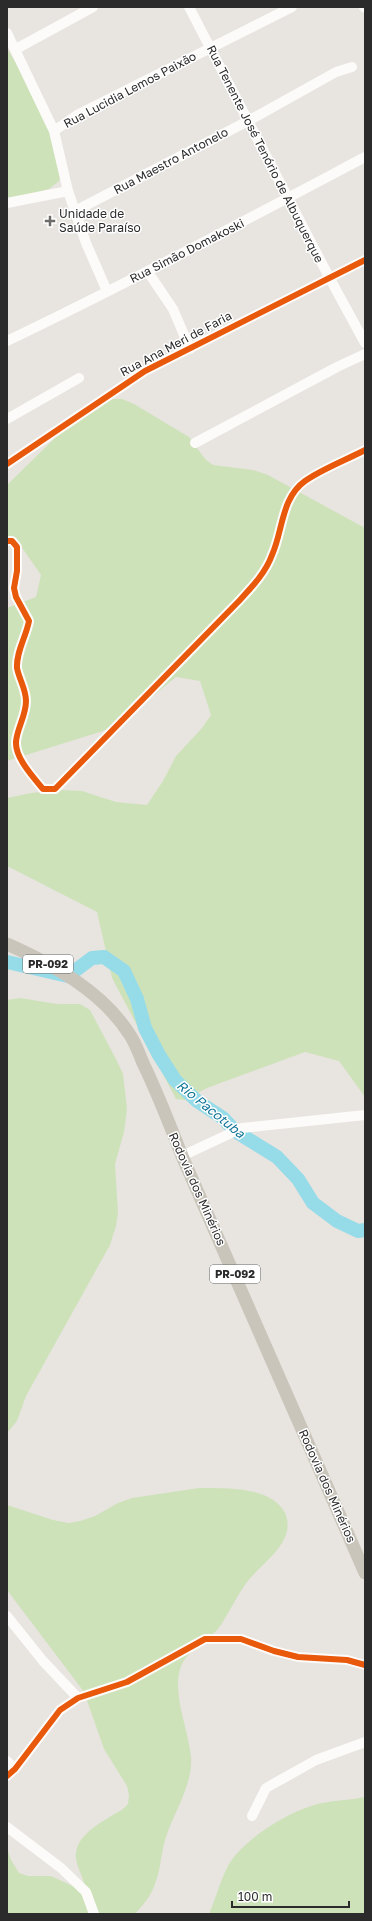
<svg xmlns="http://www.w3.org/2000/svg" width="372" height="1921" font-family="'Golos Text',sans-serif">
  <rect width="100%" height="100%" fill="#e8e4e0"/>
  <!-- green -->
  <path fill="#cee2ba" d="M 7,48 L 41,106 L 63,167 L 59,181 L 49,189 L 7,200 Z
    M 110,399 L 122,399 L 134,404 L 189,437 L 205,459 L 213,465 L 253,470 L 268,475 L 365,528 L 365,1097 L 339,1061 L 305,1052 L 207,1088 L 185,1100 L 176,1099 L 112,978 L 97,912 L 7,866 L 7,798 L 31,793 L 62,790 L 82,791 L 116,802 L 147,805 L 163,781 L 176,756 L 202,728 L 211,715 L 200,681 L 176,677 L 122,721 L 103,731 L 7,761 L 7,608 L 36,597 L 41,575 L 16,539 L 7,542 L 7,485 L 54,439 L 70,420 Z
    M 20,998 L 57,1004 L 80,1004 L 90,1010 L 116,1059 L 123,1074 L 127,1109 L 124,1132 L 115,1164 L 118,1213 L 116,1226 L 110,1245 L 26,1396 L 17,1421 L 7,1433 L 7,1000 Z
    M 199,1488 C 224,1488 272,1486 285,1513 C 298,1543 259,1564 245,1585 C 235,1599 228,1615 218,1629 C 207,1641 191,1648 183,1662 C 169,1687 189,1731 191,1757 C 193,1785 174,1812 166,1837 C 161,1852 161,1869 155,1884 C 151,1896 143,1905 135,1914 L 7,1914 L 7,1848 L 11,1860 L 19,1873 L 28,1876 L 51,1876 L 79,1889 L 84,1883 C 82,1875 77,1867 76,1859 C 73,1834 106,1820 123,1809 L 128,1804 L 129,1795 L 127,1786 L 104,1749 L 84,1692 L 7,1590 L 7,1505 L 53,1520 L 69,1523 L 80,1521 L 95,1516 L 118,1503 L 132,1498 Z
    M 365,1797 L 365,1914 L 209,1914 C 216,1898 220,1881 228,1866 C 241,1841 285,1814 311,1806 C 328,1800 347,1801 365,1797 Z"/>
  <g fill="none" stroke-linecap="round" stroke-linejoin="round">
    <!-- river -->
    <path stroke="#96dbe8" stroke-width="14" d="M 7,962 L 68,976 L 92,958 L 104,957 L 124,971 L 137,999 L 145,1028 L 159,1055 L 175,1080 L 197,1101 L 223,1118 L 235,1131 L 277,1157 L 298,1179 L 313,1203 L 337,1221 L 358,1231 L 365,1230"/>
    <!-- minor -->
    <path stroke="#fcfbfa" stroke-width="10" d="M 189,7 L 329,277 L 365,343
      M 364,7 L 365,8
      M 7,33 L 54,131 L 68,191 L 86,243 L 107,291
      M 16,49 L 93,7
      M 54,131 L 77,115 L 292,7
      M 7,203 L 68,191
      M 75,211 L 248,121 L 336,72 L 352,67
      M 148,272 L 173,309 L 190,349
      M 7,341 C 128,283 246,220 365,157
      M 7,419 L 79,378
      M 195,443 L 337,367 L 365,354
      M 7,464 L 145,371 L 365,260
      M 7,541 L 12,541 L 17,547 L 17,571 L 14,588 L 16,597 L 29,621 C 26,637 16,652 17,668 C 19,679 26,689 26,701 C 26,716 17,728 16,742 C 15,758 34,778 43,789 L 55,789 L 238,602 C 251,588 265,574 272,555 C 283,531 281,498 305,481 C 322,469 346,460 365,450
      M 182,1156 L 242,1128 L 365,1115
      M 7,1616 L 43,1661 L 78,1698
      M 7,1761 L 15,1769
      M 7,1776 L 15,1769 L 60,1710 L 78,1698 L 127,1682 L 205,1639 L 241,1639 L 274,1651 L 298,1657 L 347,1660 L 365,1665
      M 252,1816 L 266,1788 L 316,1760 L 365,1742
      M 7,1827 L 61,1868 L 86,1892 L 94,1914"/>
    <!-- major -->
    <path stroke="#c9c5ba" stroke-width="13" d="M 7,944 C 54,965 102,991 130,1035 C 136,1044 139,1054 143,1063 C 158,1094 170,1125 182,1156 L 365,1573"/>
    <!-- cycleway casing -->
    <g stroke="#fff" stroke-width="8">
      <path id="cycleway" d="M 7,464 L 145,371 L 365,260
        M 7,541 L 12,541 L 17,547 L 17,571 L 14,588 L 16,597 L 29,621 C 26,637 16,652 17,668 C 19,679 26,689 26,701 C 26,716 17,728 16,742 C 15,758 34,778 43,789 L 55,789 L 238,602 C 251,588 265,574 272,555 C 283,531 281,498 305,481 C 322,469 346,460 365,450
        M 7,1776 L 15,1769 L 60,1710 L 78,1698 L 127,1682 L 205,1639 L 241,1639 L 274,1651 L 298,1657 L 347,1660 L 365,1665"/>
    </g>
    <!-- cycleway -->
    <use href="#cycleway" stroke="#e8590c" stroke-width="6"/>
  </g>
  <!-- markers -->
  <path fill="#6d6c6a" stroke="#fff" stroke-width="1.5" d="M48 215h4v4h4v4h-4v4h-4v-4h-4v-4h4z"/>
  <g text-anchor="middle" stroke-width="3" stroke-linejoin="round" paint-order="stroke">
    <!-- shield labels -->
    <g fill="#fff" stroke="#6b6b6b" stroke-width="1">
      <rect x="23" y="955" width="50" height="18" rx="3"/>
      <rect x="210" y="1265" width="50" height="18" rx="3"/>
    </g>
    <g font-size="11" font-weight="bold" fill="#2b2b2b">
      <text x="48" y="968">PR-092</text>
      <text x="235" y="1278">PR-092</text>
    </g>
    <!-- street labels -->
    <g font-size="12" fill="#2b2b2b" stroke="#fff">
      <text transform="translate(130 90) rotate(-28)" y="4">Rua Lucidia Lemos Paixão</text>
      <text transform="translate(265 154) rotate(63)" y="4">Rua Tenente José Tenório de Albuquerque</text>
      <text transform="translate(171 161) rotate(-28)" y="4">Rua Maestro Antonelo</text>
      <text transform="translate(187 251) rotate(-27)" y="4">Rua Simão Domakoski</text>
      <text transform="translate(176 344) rotate(-28)" y="4">Rua Ana Meri de Faria</text>
      <text transform="translate(197 1189) rotate(66)" y="4">Rodovia dos Minérios</text>
      <text transform="translate(327 1486) rotate(66)" y="4">Rodovia dos Minérios</text>
    </g>
    <!-- poi labels -->
    <g font-size="12" fill="#2b2b2b" stroke="#fff" text-anchor="start">
      <text x="59" y="218">Unidade de<tspan x="59" dy="14">Saúde Paraíso</tspan></text>
    </g>
    <!-- water labels -->
    <g font-size="13" font-style="italic" fill="#117698" stroke="#fff">
      <text transform="translate(211 1109) rotate(39)" y="5">Rio Pacotuba</text>
    </g>
  </g>
  <!-- border -->
  <rect width="372" height="1921" fill="none" stroke="#2b2b2b" stroke-width="16"/>
  <!-- scale -->
  <path d="M232 1901v6h117v-6" fill="none" stroke="#2b2b2b" stroke-width="2"/>
  <text x="238" y="1901" font-size="12" fill="#2b2b2b" stroke="#ffffff" stroke-width="3" paint-order="stroke">100 m</text>
</svg>
